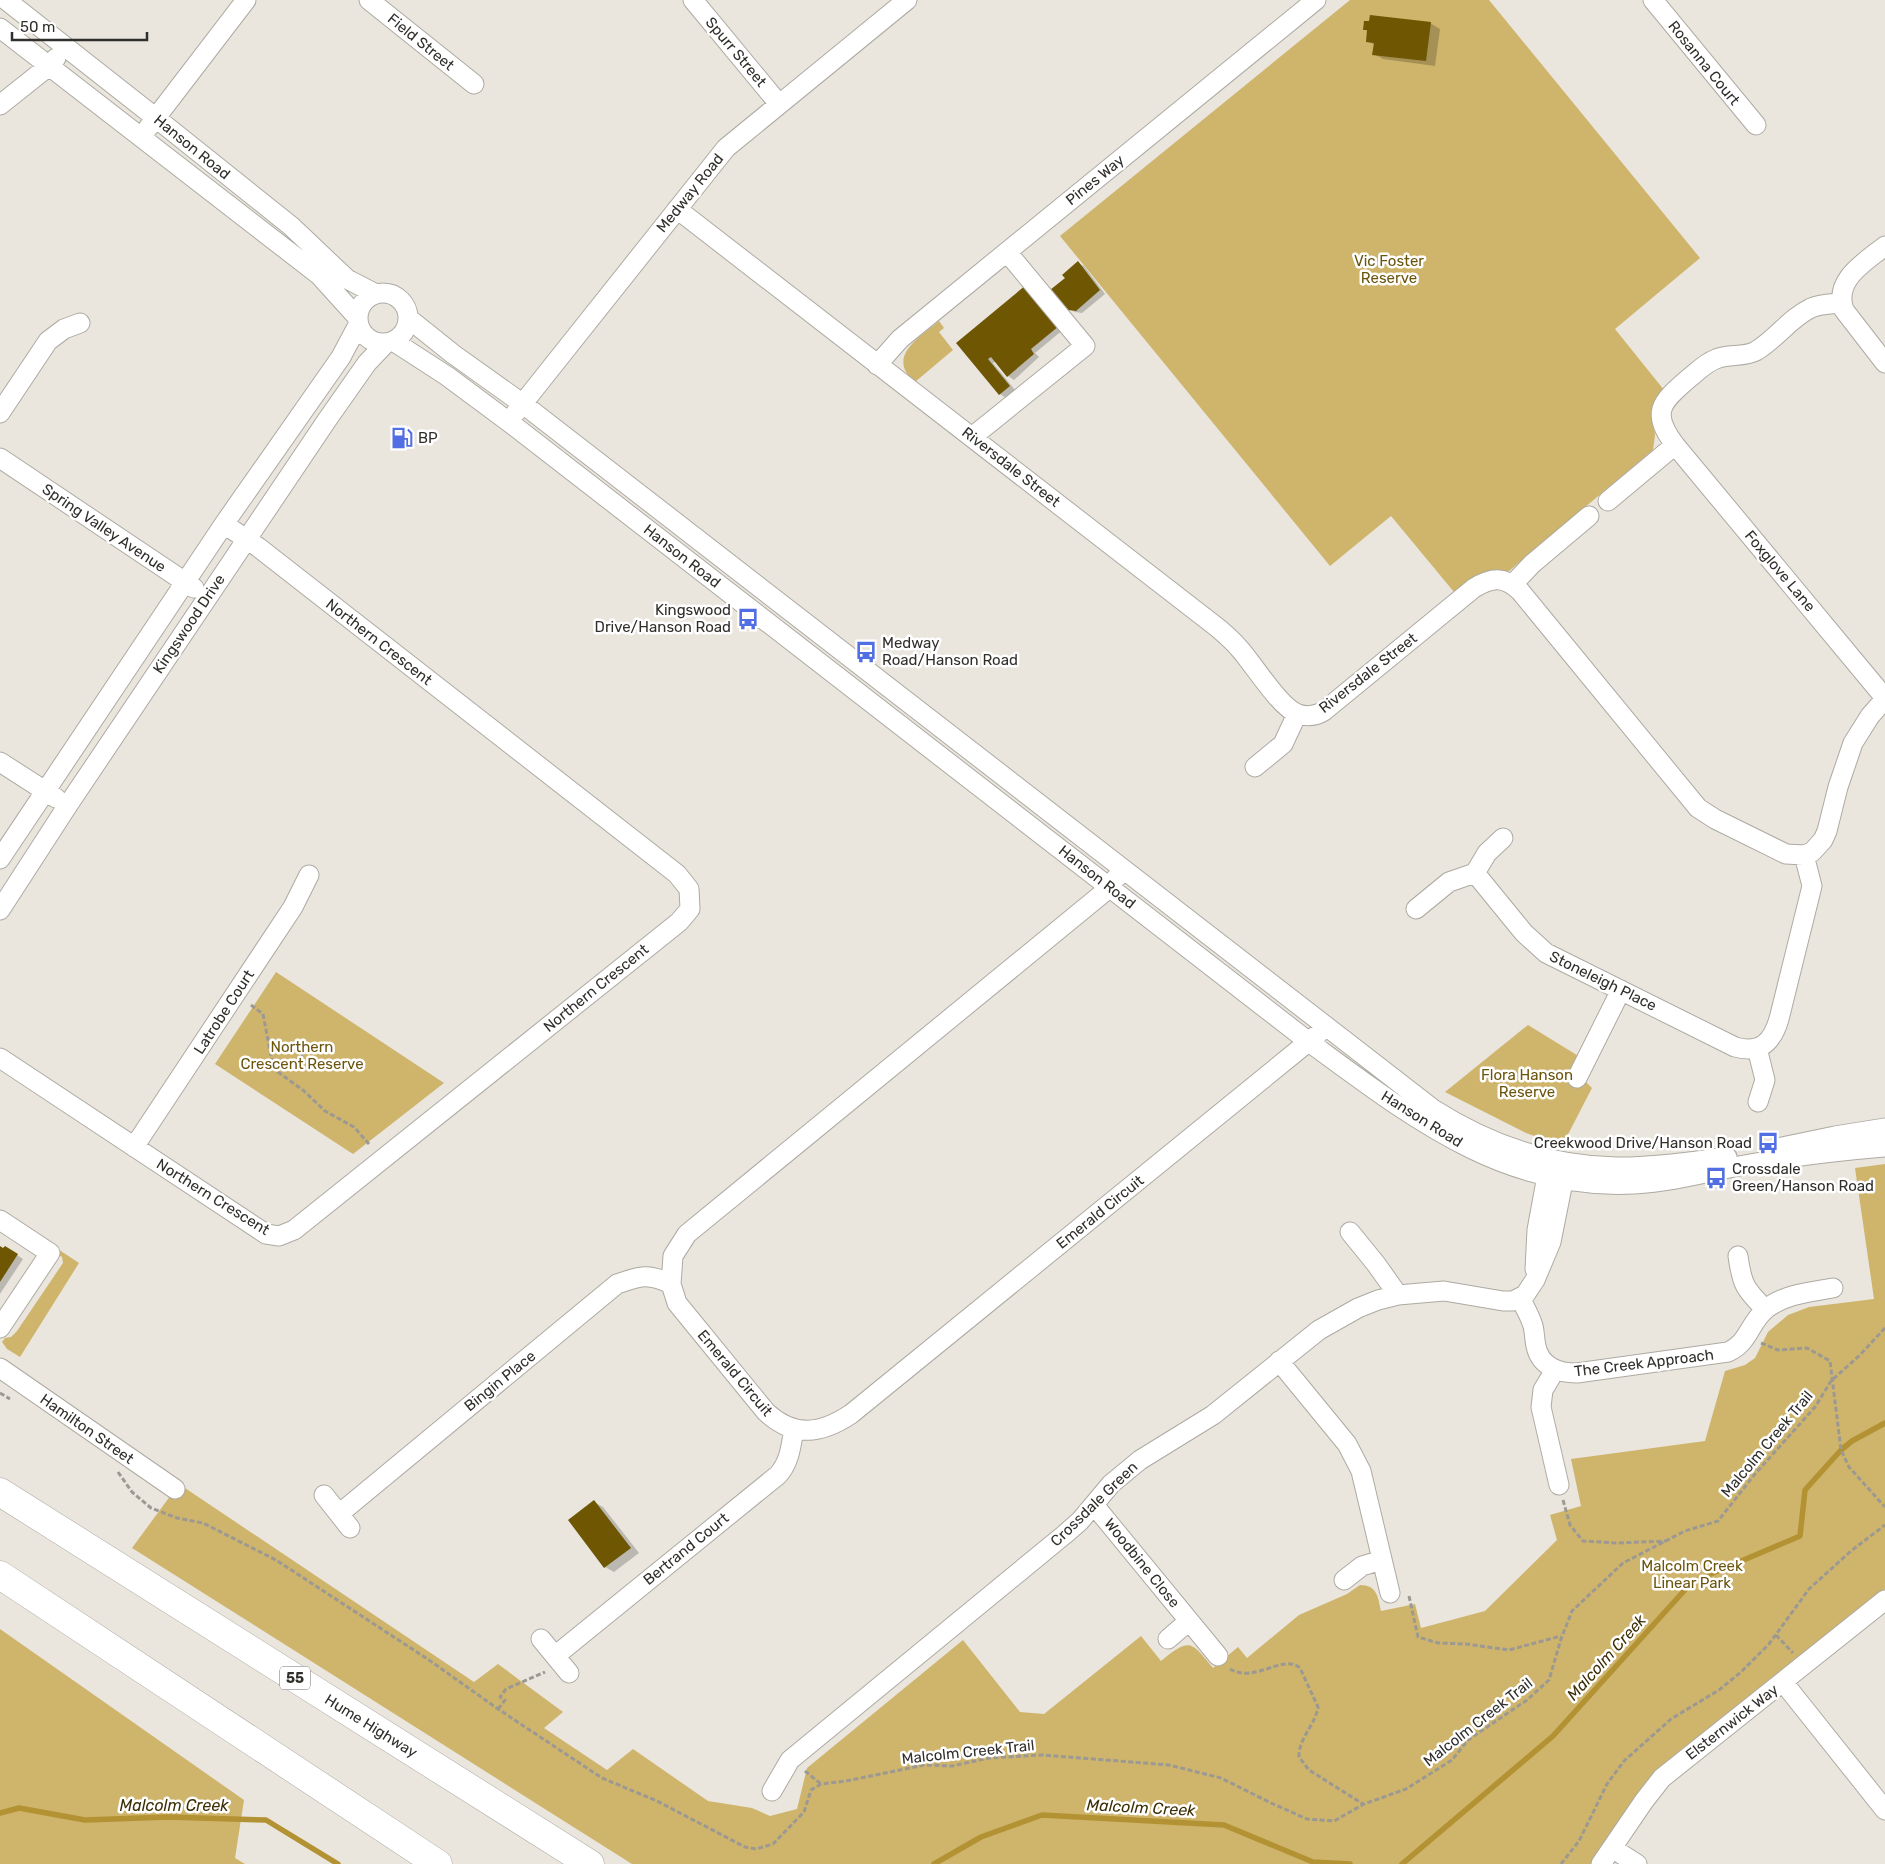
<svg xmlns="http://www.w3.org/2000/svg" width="1885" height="1864" font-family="Rubik,sans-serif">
  <rect width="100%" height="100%" fill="#eae6de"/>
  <!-- green -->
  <path fill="#cfb46b" d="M 1350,0 L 1489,0 L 1700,258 L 1615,329 L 1664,390 L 1652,415 L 1655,435 L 1653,450 L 1509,571 C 1479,571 1477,574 1454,592 L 1391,516 L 1330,566 L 1060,236 Z
    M 939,321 L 944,328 L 939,332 L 953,350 L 915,382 C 885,357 920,337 939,321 Z
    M 276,972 L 444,1083 L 353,1154 L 215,1064 Z
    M 1528,1025 L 1580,1057 L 1585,1081 L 1592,1088 L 1562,1146 L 1526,1133 L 1445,1092 Z
    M 1885,1164 L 1885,1589 L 1659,1768 L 1641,1790 L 1591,1864 L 632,1864 L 132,1548 L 179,1484 L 474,1682 L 498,1664 L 563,1712 L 544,1728 L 607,1770 L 633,1749 L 708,1801 L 752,1808 L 770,1816 L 797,1809 L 807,1768 L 963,1640 L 1020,1712 L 1044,1714 L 1141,1636 L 1161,1661 C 1190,1637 1191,1641 1213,1668 L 1238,1647 L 1247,1658 L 1299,1615 L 1347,1594 L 1360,1585 C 1377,1585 1378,1597 1381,1611 L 1415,1604 L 1421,1628 L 1485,1611 L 1557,1540 L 1550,1515 L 1581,1506 L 1571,1459 L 1705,1441 L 1725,1371 L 1745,1365 L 1755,1358 L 1768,1332 L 1788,1315 L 1809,1307 L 1874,1299 L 1855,1168 Z
    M 44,1240 L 79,1263 L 20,1357 L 7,1349 L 2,1342 L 5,1338 L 11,1337 L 17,1331 L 63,1263 L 62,1257 L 49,1247 Z
    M 0,1629 L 244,1800 L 235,1858 L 245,1864 L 0,1864 Z"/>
  <!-- shadow -->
  <path fill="#0003" d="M 1430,23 L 1440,29 L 1435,66 L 1383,59 L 1374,54 L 1375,45 L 1367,41 L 1369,32 L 1364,29 Z
    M 1078,263 L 1084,266 L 1105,294 L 1082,313 L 1075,312 L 1064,306 L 1066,278 Z
    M 1026,287 L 1064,329 L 1035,353 L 1039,357 L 1014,380 L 1008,376 L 996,361 L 993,363 L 1015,390 L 1006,398 L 1000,394 L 957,343 Z
    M 0,1247 L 11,1251 L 23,1259 L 0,1294 Z
    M 594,1502 L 603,1507 L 639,1553 L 614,1572 L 605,1567 Z"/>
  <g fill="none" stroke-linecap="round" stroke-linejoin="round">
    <!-- stream -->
    <path stroke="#b39233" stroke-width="5.5" d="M 0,1813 L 19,1808 L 85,1820 L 168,1817 L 266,1820 L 338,1864
      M 934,1864 L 981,1837 L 1042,1815 L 1224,1825 L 1313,1862 L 1350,1864
      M 1402,1864 L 1553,1736 L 1692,1582 L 1800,1536 L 1805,1490 L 1841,1450 L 1852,1441 L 1885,1423"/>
  </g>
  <!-- building -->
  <path fill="#6e5602" d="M 1370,15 L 1431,22 L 1426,61 L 1372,55 L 1374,43 L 1366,42 L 1367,30 L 1363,30 L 1364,21 L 1369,21 Z
    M 1078,261 L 1100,290 L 1076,311 L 1068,310 L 1050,290 L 1065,278 L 1062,275 Z
    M 1026,285 L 1059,326 L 1031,349 L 1034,354 L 1007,377 L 991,357 L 988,359 L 1010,386 L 999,395 L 956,343 Z
    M 0,1246 L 3,1248 L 5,1246 L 18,1254 L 0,1282 Z
    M 594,1500 L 631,1548 L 604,1568 L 568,1520 Z"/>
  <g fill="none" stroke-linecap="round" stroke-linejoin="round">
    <!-- minor casing -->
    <g stroke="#adaaa2" stroke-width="21">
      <path id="minor" d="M 6,0 L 156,118 L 291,226 L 347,279 L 376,294
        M 369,0 L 474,84
        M 693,0 L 779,104
        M 1653,0 L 1756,125
        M 0,28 L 319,275 L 357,317
        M 0,105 L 49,66 L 56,58
        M 148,128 L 246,0
        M 677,209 L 1218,628 C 1225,634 1232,640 1238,647 C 1253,663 1279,707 1298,714 C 1307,717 1316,716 1324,711 L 1474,588 C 1492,577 1504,576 1520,591 L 1698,808 L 1715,819 L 1786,854 L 1804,855 L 1812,852 L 1823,840 L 1827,831 L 1838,787 L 1853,743 L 1870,716 L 1885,699
        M 1885,246 C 1865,262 1833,280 1844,310 L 1885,363
        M358 318a25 25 0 1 1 50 0a25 25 0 1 1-50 0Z
        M 1841,303 C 1831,304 1820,304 1811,308 C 1790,318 1776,339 1756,351 C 1743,358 1729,353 1716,359 C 1705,363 1697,372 1688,379 C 1660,403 1651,413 1675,445 L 1885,698
        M 408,318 L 453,354 L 523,404 L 1433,1109 C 1488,1144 1551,1166 1617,1167 C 1654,1167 1691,1162 1727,1157
        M 393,341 L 447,376 L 509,422 L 1309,1042 C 1409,1115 1503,1191 1634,1184 C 1670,1182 1704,1173 1739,1166 C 1787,1157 1836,1151 1885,1147
        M 877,365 L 900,339 L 1316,0
        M 516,412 L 726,148 L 907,0
        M 0,413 L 48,341 L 64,329 L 80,323
        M 972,437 L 1085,346 L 1007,252
        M 0,458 L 194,588
        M 1608,501 L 1675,445
        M 1513,584 L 1532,564 L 1589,516
        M 0,762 L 56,798
        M 1255,767 L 1283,744 L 1297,714
        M 0,859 L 224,524 L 341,357 L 358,325
        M 1475,873 L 1524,933 L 1546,953 L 1735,1047 C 1760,1054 1772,1043 1779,1019 L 1812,886 L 1804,855
        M 1117,877 L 1102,894 L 687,1234 L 673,1256 L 671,1284 L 677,1303 L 766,1412 C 794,1438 821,1434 851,1414 L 1318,1034
        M 1416,909 L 1449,882 L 1475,873 L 1487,853 L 1503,838
        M 0,910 L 68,805 L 327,420 L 367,363 L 386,343
        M 1757,1048 L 1765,1080 L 1758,1102
        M 0,1058 L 266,1234 L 279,1236 L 294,1230 L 679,922 L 690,909 L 689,889 L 677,874 L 258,547 L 224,524
        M 1577,1078 L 1621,990
        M 134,1147 L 293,907 L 309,875
        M 1782,1147 L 1835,1136 L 1885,1128
        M 0,1220 L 50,1253 L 0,1328
        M 1350,1232 L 1376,1264 L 1398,1295
        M 1738,1256 C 1742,1285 1745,1289 1765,1309
        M 1535,1269 L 1537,1230 L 1549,1165
        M 1520,1298 C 1524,1306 1529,1314 1532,1323 C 1535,1330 1534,1338 1536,1346 C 1540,1366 1558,1373 1577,1373 L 1728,1352 C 1749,1343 1749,1323 1766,1309 C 1784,1294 1811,1292 1833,1288
        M 1279,1361 L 1347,1444 L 1361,1471 L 1390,1593
        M 0,1368 L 175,1489
        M 1555,1370 L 1543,1390 L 1541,1407 L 1559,1485
        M 324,1495 L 350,1528
        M 1094,1505 L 1218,1656
        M 339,1514 L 617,1284 C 640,1276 648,1273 671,1284
        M 1344,1580 L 1362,1566 L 1382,1560
        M 541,1639 L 569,1673
        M 1168,1639 L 1189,1621
        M 555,1656 L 778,1475 C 790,1462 791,1445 794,1429
        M 1783,1682 L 1885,1810
        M 772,1791 L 790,1760 L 1064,1535 L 1080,1521 L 1111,1484 L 1140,1460 L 1213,1415 L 1319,1330 L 1358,1308 L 1378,1300 L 1398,1295 L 1444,1291 L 1503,1301 L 1513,1301 L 1525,1295 L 1535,1280 L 1551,1242 L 1566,1167
        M 1612,1848 L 1637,1864
        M 1601,1864 L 1644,1801 L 1662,1778 L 1885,1600"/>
    </g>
    <!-- highway casing -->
    <g stroke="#adaaa2" stroke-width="29">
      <path id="highway" d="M 0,1492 L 590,1864
        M 0,1575 L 438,1864"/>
    </g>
    <!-- path -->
    <path stroke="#9c9993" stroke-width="3" stroke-dasharray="5 2.5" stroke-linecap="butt" d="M 251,1005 L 263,1014 L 272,1061 L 278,1072 L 304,1091 L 325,1111 L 354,1127 L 369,1144
      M 272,1061 L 296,1061 L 307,1049
      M 1761,1343 L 1778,1350 L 1807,1348 L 1830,1361 L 1841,1450 L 1849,1467 L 1885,1507
      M 0,1393 L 10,1399
      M 118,1472 L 132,1492 L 151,1508 L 177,1518 L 203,1523 L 276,1560 L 429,1660 L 498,1709 L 602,1778 L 657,1801 L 745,1847 L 756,1849 L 773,1844 L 804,1812 L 811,1790 L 821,1784 L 846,1781 L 924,1765 L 952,1766 L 989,1758 L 1042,1755 L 1169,1765 L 1221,1778 L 1271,1803 L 1307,1819 L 1334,1821 L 1364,1804 L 1406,1789 L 1452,1760 L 1468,1740 L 1527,1700 L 1549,1680 L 1561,1639 L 1572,1611 L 1623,1563 L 1685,1531 L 1718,1521 L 1755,1474 L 1815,1407 L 1831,1381 L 1860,1355 L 1885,1328
      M 1563,1500 L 1570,1525 L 1583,1541 L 1616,1543 L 1666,1541
      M 1409,1596 L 1418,1637 L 1438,1643 L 1466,1644 L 1509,1650 L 1561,1636
      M 1776,1635 L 1793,1653
      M 1230,1669 C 1255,1684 1283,1653 1300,1668 L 1318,1707 C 1316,1724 1298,1739 1299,1757 L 1309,1770 L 1363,1804
      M 498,1709 L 505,1700 L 500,1697 L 506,1689 L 545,1672
      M 805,1771 L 821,1784
      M 1561,1864 L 1579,1841 L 1607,1784 L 1624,1761 L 1671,1719 L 1719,1690 L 1741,1672 L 1769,1644 L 1809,1589 L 1851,1551 L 1885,1525"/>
    <!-- minor -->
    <use href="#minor" stroke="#fff" stroke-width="19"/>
    <!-- highway -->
    <use href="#highway" stroke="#fff" stroke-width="28"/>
  </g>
  <!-- icons -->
  <defs>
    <g id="fuel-bare" transform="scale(1.725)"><path d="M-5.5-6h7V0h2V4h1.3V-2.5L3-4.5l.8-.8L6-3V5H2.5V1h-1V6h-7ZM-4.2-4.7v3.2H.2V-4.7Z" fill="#526ee3" stroke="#fff" stroke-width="2.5" paint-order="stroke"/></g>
    <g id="bus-bare" transform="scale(1.725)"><path d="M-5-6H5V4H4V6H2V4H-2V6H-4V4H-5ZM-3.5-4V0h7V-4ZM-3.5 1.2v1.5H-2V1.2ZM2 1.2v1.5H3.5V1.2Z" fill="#526ee3" stroke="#fff" stroke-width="2.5" paint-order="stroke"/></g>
  </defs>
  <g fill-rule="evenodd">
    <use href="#fuel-bare" x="402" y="438"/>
    <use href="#bus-bare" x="748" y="619"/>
    <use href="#bus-bare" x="866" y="652"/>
    <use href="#bus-bare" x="1768" y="1143"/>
    <use href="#bus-bare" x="1716" y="1178"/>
  </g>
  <g text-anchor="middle" stroke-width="5" stroke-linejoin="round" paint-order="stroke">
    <!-- shield labels -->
    <rect fill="#fff" stroke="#6f6d6b" stroke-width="1" x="280" y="1666.5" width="30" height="23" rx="4"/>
    <g font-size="14" font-weight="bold" fill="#312f2c">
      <text x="295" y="1683">55</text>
    </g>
    <!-- street labels -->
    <g font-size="15" fill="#312f2c" stroke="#fff">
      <text transform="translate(421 42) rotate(39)" y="5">Field Street</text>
      <text transform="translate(736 52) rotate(50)" y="5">Spurr Street</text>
      <text transform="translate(1704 63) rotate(51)" y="5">Rosanna Court</text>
      <text transform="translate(192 147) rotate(39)" y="5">Hanson Road</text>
      <text transform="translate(1095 180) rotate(-39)" y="5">Pines Way</text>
      <text transform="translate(690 193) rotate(-51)" y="5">Medway Road</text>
      <text transform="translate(1011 467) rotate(38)" y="5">Riversdale Street</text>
      <text transform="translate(104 528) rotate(34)" y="5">Spring Valley Avenue</text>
      <text transform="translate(682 556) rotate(38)" y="5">Hanson Road</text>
      <text transform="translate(1780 571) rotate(50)" y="5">Foxglove Lane</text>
      <text transform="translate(189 624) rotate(-56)" y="5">Kingswood Drive</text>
      <text transform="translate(379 642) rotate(38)" y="5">Northern Crescent</text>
      <text transform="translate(1368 673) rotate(-38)" y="5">Riversdale Street</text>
      <text transform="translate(1097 877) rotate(38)" y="5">Hanson Road</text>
      <text transform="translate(1603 981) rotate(26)" y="5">Stoneleigh Place</text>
      <text transform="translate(596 988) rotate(-39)" y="5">Northern Crescent</text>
      <text transform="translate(224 1012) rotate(-57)" y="5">Latrobe Court</text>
      <text transform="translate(1422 1119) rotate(32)" y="5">Hanson Road</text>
      <text transform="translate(213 1197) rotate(32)" y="5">Northern Crescent</text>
      <text transform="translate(1100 1212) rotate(-39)" y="5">Emerald Circuit</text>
      <text transform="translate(1644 1363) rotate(-7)" y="5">The Creek Approach</text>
      <text transform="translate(735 1373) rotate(50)" y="5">Emerald Circuit</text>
      <text transform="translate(500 1381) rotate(-39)" y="5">Bingin Place</text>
      <text transform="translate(87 1429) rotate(35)" y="5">Hamilton Street</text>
      <text transform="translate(1767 1444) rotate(-50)" y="5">Malcolm Creek Trail</text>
      <text transform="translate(1094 1504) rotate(-44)" y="5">Crossdale Green</text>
      <text transform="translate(686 1549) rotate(-39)" y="5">Bertrand Court</text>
      <text transform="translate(1142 1563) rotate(51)" y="5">Woodbine Close</text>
      <text transform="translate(1478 1722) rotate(-38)" y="5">Malcolm Creek Trail</text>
      <text transform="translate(1732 1722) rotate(-38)" y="5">Elsternwick Way</text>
      <text transform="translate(371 1726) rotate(32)" y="5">Hume Highway</text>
      <text transform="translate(968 1752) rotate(-6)" y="5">Malcolm Creek Trail</text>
    </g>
    <!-- park labels -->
    <g font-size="15" fill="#6b550d" stroke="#fff">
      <text x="1389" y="266">Vic Foster<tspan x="1389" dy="17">Reserve</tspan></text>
      <text x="302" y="1052">Northern<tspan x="302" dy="17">Crescent Reserve</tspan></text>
      <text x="1527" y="1080">Flora Hanson<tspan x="1527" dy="17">Reserve</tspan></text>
      <text x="1692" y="1571">Malcolm Creek<tspan x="1692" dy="17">Linear Park</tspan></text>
    </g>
    <!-- poi labels -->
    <g font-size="15" fill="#312f2c" stroke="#fff" text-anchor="start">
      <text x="418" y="443">BP</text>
      <text x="731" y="615" text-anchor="end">Kingswood<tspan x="731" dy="17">Drive/Hanson Road</tspan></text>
      <text x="882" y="648">Medway<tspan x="882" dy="17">Road/Hanson Road</tspan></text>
      <text x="1752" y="1148" text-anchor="end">Creekwood Drive/Hanson Road</text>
      <text x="1732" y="1174">Crossdale<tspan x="1732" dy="17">Green/Hanson Road</tspan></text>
    </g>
    <!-- water labels -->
    <g font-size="16" font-style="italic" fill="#3d2f05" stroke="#fff">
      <text transform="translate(1606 1657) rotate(-48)" y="6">Malcolm Creek</text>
      <text x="174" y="1811">Malcolm Creek</text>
      <text transform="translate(1141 1807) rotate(3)" y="6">Malcolm Creek</text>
    </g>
  </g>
  <!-- scale -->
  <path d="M12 32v8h135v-8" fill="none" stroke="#312f2c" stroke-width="2.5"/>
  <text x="20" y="32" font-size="15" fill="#312f2c" stroke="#ffffff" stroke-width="4" paint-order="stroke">50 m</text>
</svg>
